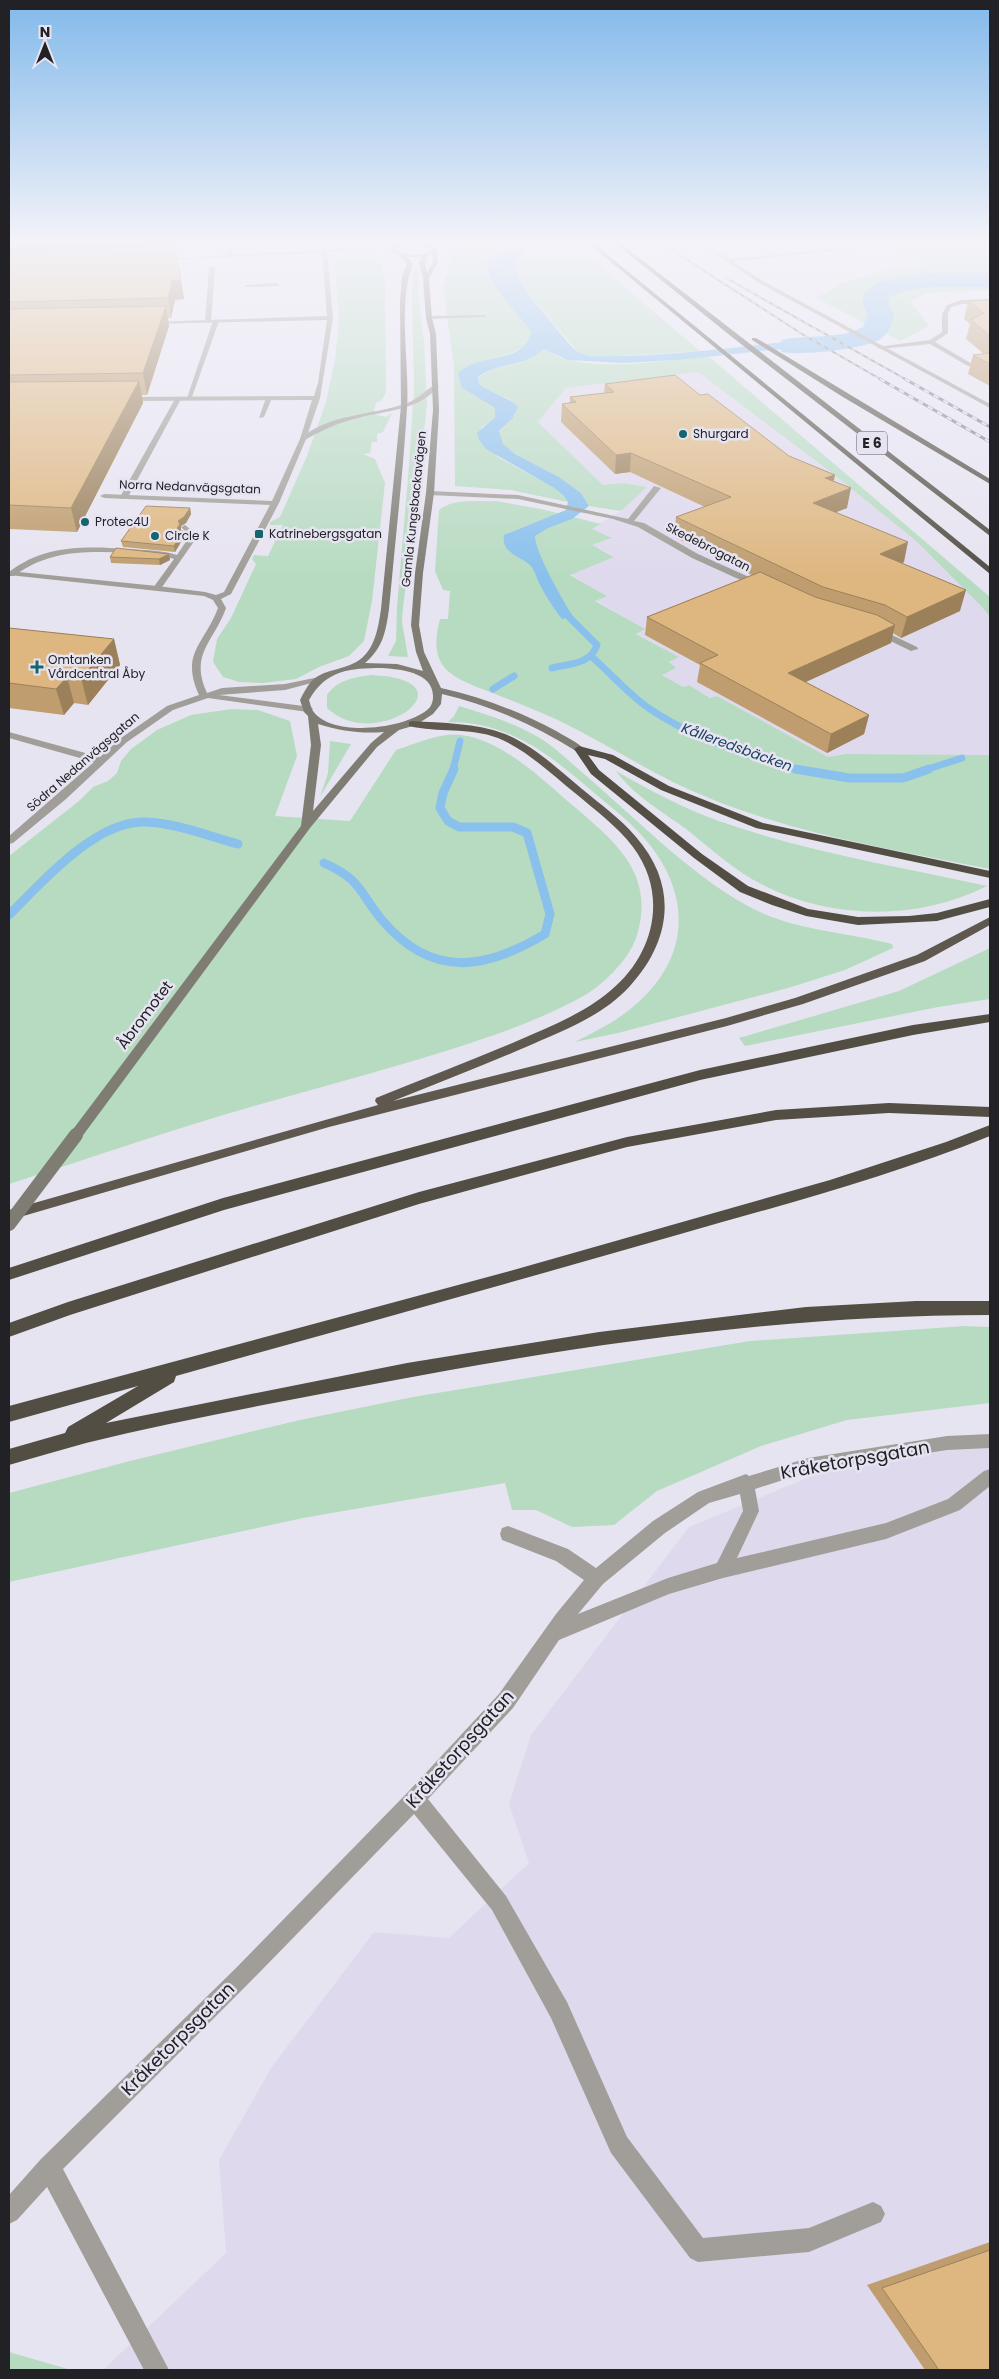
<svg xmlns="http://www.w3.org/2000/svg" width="999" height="2379" font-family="Poppins,sans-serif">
  <rect width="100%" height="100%" fill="#e7e4f1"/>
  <!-- built -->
  <path fill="#dfd9ed" d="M 698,372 L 828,470 L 915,540 L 981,606 L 990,617 L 990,755 L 846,754 L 828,757 L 717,696 L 711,698 L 689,685 L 683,687 L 661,674 L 676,668 L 668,662 L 678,657 L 636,633 L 644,629 L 595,600 L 606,596 L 570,574 L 614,556 L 592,545 L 611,539 L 592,529 L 621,511 L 647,487 L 624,483 L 604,486 L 538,422 L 566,388 Z
    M 990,1448 L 990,2370 L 103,2370 L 226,2253 L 219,2160 L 271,2068 L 374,1932 L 449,1938 L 529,1863 L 509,1804 L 531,1735 L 689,1527 L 877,1449 Z"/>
  <!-- green -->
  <path fill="#b7dbc1" d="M 887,243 L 990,243 L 990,290 L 928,293 L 910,301 L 929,326 L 900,341 L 816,298 L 844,282 L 887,270 L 929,265 Z
    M 505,244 L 516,247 L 487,260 L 490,277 L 531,332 C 526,355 507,351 492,361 C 481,368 472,379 462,388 L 495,408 L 495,417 L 481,428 L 498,457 L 554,488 L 563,495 L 568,502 L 510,490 L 455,486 L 454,366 L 443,287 L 453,256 L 465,250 Z
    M 370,257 L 381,264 L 385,279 L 386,392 L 382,400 L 376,403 L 374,410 L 377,415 L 386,417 L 392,413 L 383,432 L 377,434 L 377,442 L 372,442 L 370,453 L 363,454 L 375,459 L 385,483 L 372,601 L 364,641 L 349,656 L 319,667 L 296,679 L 263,683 L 239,682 L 223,677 L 213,662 L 217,639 L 231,618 L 256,564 L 252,559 L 254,555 L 268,556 L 283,525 L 270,525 L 270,522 L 280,517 L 307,456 L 326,402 L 335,360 L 339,320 L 335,263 L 336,259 Z
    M 518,259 L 593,260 L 700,351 L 604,357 L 588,356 L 578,352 L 525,291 L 515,270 Z
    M 414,266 L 418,266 L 418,295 L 424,341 L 427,406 L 403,608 L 402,622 L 408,657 L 388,656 L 396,641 L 397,607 L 409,465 L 414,388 L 412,294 Z
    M 544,349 C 550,351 555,356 561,358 C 604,371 664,361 708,356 L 990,597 L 990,617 L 981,606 L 915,540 L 828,470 L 698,372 L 566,388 L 538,422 L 603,485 L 624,483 L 647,487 L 621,511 L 589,506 L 581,493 L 559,477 L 515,454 L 502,444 L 499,432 L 512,419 L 510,399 L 487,390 L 479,384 L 478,378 C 498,361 523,370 544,349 Z
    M 496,501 L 541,509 L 601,524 L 592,529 L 612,538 L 592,545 L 614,557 L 570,575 L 607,596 L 595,601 L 645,629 L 636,634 L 679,657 L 669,662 L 676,668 L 662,675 L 683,687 L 689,685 L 710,698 L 717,696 L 828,757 L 846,754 L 990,755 L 990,869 C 896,850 799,835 709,798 C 656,777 609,745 558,720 C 537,711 516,702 495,694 C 454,678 426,671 440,619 L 448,619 L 450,591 L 443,590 L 435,571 L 439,510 C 453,498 479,502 496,501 Z
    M 372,675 C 477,680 376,755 327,708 L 327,695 C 337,680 355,677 372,675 Z
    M 459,706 C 489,715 517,724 543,740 C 558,750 571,763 584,774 C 637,819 686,871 746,905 C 792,931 843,931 892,944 L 893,948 L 845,970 L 788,988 L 618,1033 L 575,1042 C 590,1034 607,1026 621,1016 C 688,969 698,900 644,838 C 629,820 609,806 591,790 C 547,753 509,722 448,722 L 454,716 Z
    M 231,709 L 258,710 L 290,721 L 297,756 L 275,816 L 350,821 L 396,750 C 412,745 430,737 447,735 C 488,730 535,772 564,798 C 608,836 657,869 637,935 C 631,957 606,982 587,994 C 541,1020 496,1035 446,1051 C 391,1068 335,1083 279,1099 C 188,1124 99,1155 9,1184 L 9,856 L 79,801 L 93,787 L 108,781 L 117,773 L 121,761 L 131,749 L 157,730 L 191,715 Z
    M 330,741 L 351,744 L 320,797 L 328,773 Z
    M 616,771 C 649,790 683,808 719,821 C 806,852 897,866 987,886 C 918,921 831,920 763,885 C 735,871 711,849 686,829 C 663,812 633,795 616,771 Z
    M 990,948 L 990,999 L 938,1007 L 745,1046 L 739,1038 L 899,991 Z
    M 965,1326 L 990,1327 L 990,1403 L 847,1420 L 761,1446 L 657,1491 L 614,1525 L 572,1527 L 536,1510 L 512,1510 L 505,1483 L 303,1518 L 9,1582 L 9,1493 L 130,1461 L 300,1420 L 413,1397 L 750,1341 Z
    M 9,2352 L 68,2369 L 69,2370 L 9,2370 Z"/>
  <!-- water -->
  <path fill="#8ac0ec" d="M 516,247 L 528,251 L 518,259 L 515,269 L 525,291 L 570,345 L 578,352 L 588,356 C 669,358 749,345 830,337 C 849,336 867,325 886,331 L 848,342 L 677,360 L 623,363 L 567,360 L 544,349 C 523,369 498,361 478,377 L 479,384 C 492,394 507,396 518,407 L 512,419 L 499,431 L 503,444 L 515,454 L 559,477 L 581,493 L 589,506 L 572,519 L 548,528 L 535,536 C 535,552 563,601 573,616 L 562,619 C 554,609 545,595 539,583 C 536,576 535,571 530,565 C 520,556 501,553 504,535 L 566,510 L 568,502 L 563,495 L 554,488 L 486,449 L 479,440 L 477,433 L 495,417 L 495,408 L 462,388 L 458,374 C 476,352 524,366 531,332 C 518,312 485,284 486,260 Z"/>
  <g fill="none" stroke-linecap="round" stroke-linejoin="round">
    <!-- stream-far1 -->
    <path stroke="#8ac0ec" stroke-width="7" d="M 592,657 C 609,672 625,690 643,704 C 683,734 752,759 801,770
      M 552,668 C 569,664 591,664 597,645 L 559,607
      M 493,689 L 514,676
      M 453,770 L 460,741
      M 925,770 L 962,758"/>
    <!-- stream -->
    <path stroke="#8ac0ec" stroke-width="9" d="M 795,769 L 849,778 L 903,778 L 929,769
      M 324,863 C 362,880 358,891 382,920 C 432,979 485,970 545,934 L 550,914 L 527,833 L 513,827 L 459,827 L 448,821 L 440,808 L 443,793 L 454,769
      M 9,915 C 41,883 96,820 145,822 C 177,823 208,836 238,844"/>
    <!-- river -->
    <path fill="#8ac0ec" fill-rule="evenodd" d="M 946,273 L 990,273 L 990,287 C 957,288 918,282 888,298 L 889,307 L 894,314 C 892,322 889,332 882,338 C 868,349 799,356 782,352 L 778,346 L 782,340 C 808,334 839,340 863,327 L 868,314 C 842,276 925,274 946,273 Z"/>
    <!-- service -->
    <path fill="#a19e99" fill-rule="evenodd" d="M 336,243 L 340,243 L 343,250 L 339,250 Z
      M 812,243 L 817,243 L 831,251 L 827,252 Z
      M 212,266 L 215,268 L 211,321 L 208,323 L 205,321 L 209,268 Z
      M 277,283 L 279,286 L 244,287 L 247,285 Z
      M 990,299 L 990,303 L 962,304 L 951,307 L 948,314 L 948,333 L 935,342 L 972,364 L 972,366 L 968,366 L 930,344 L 880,349 L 877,347 L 930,340 L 942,332 L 942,314 L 947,305 L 961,300 Z
      M 429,316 L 484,315 L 487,317 L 427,319 Z
      M 216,319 L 219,321 L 192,397 L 187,398 L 213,321 Z
      M 436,384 L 439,386 C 418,411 387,410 358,418 C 340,422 322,430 305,440 L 300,439 C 329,413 372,416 407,403 C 419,399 426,389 436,384 Z
      M 269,396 L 272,398 L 264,417 L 259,418 L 266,398 Z
      M 178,397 L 181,399 L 128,497 L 121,499 L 120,497 L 175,399 Z
      M 654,486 L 661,488 L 634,521 L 644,523 L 698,554 L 762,583 L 762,587 L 756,587 L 692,558 L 638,527 L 613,519 L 518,499 L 430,495 L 426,493 L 430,491 L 518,495 L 628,519 Z
      M 185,525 L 195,533 L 195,540 L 160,590 L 153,588 L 174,559 C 159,554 144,554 128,553 C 87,551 49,550 14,576 L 9,576 L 9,572 C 44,545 85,546 127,549 C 144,550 161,550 177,555 L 187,540 L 187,533 L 181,527 Z
      M 875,627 L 917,647 L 918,649 L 911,651 L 872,632 L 872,628 Z
      M 990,1434 L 990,1448 L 947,1450 L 808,1472 L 755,1489 L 759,1511 L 737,1558 L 886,1523 L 948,1499 L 984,1471 L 990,1469 L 990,1486 L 960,1510 L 886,1539 L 723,1578 L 669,1594 L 559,1640 L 513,1708 L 428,1799 L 506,1896 L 567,2002 L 627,2137 L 703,2238 L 809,2228 L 873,2202 L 881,2206 L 885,2214 L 881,2222 L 809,2252 L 698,2262 L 690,2258 L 611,2153 L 551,2018 L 492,1910 L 414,1814 L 250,1982 L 63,2169 L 169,2370 L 144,2370 L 47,2187 L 17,2220 L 9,2224 L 9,2195 L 41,2159 L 236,1968 L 408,1792 L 499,1694 L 556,1614 L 584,1580 L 556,1561 L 502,1540 L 500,1534 L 502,1528 L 508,1526 L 568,1549 L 596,1568 L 653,1521 L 698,1492 L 746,1474 L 749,1476 L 808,1458 L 947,1436 ZM 740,1494 L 743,1511 L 717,1563 L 668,1578 L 578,1614 L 603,1584 L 665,1533 L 709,1503 Z"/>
    <!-- minor -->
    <path fill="#a19e99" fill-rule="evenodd" d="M 227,243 L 231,243 L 234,254 L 396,247 L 327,252 L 333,318 L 320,398 L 306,439 L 279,503 L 231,594 L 221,599 L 226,608 C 214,642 189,654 207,693 L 222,688 L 285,684 L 319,677 L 323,680 L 285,690 L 219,695 L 311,707 L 313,709 L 308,712 L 208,698 L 173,710 L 127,742 L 66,799 L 13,843 L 9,844 L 9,836 L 94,762 L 9,738 L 9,732 L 100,757 L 121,738 L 167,706 L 199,695 C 180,653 204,645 218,608 L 213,600 L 204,596 L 9,575 L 9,571 L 157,586 L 205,592 L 216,595 L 224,592 L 270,505 L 104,498 L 100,496 L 104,494 L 272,501 L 300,439 L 312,400 L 125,401 L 122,399 L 125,397 L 314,396 L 318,383 L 327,320 L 151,324 L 148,322 L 327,316 L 322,253 L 157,260 L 229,255 Z
      M 500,243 L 498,244 L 429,245 L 431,244 Z
      M 892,243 L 906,243 L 727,262 L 724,260 Z"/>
    <!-- tertiary -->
    <path fill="#a19e99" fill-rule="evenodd" d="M 699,243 L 704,243 L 763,281 L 990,404 L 990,408 L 759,283 Z"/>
    <!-- secondary -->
    <path fill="#7f7c74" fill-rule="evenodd" d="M 402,243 L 423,243 L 437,248 L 438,262 L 429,278 L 432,318 L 436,334 L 439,410 L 434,493 L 423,573 L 419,625 L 424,652 L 441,688 C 482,697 521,712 558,732 C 566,737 577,742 584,749 L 576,751 C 534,725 490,705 442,694 L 441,704 L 433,714 L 416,725 L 399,730 L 377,747 L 310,828 L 81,1138 L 71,1138 L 69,1135 L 71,1132 L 301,826 L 311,745 L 308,716 L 304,712 L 300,700 C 303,694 306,688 310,683 C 321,670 337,671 352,664 C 374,655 378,630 381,609 L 401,406 L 400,302 L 402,276 L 407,264 L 400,256 L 389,250 L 392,246 ZM 403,245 L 421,245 L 432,249 C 421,257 405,256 394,250 ZM 432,254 L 433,262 L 427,273 L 425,264 L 428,256 ZM 407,257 L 422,257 L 419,264 L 423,278 L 426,318 L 430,334 L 433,410 L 426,493 L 415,573 L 411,625 L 416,652 L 423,671 L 397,664 L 365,663 C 383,648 386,631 389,609 C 395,542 403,475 407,408 C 410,365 397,303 413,264 ZM 382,668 C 399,669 434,672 433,697 C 433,702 431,707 427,710 C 404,729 332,738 313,711 C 311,708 310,703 309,700 C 326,670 350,668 382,668 ZM 318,724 C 341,731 361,734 384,732 L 371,743 L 313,811 L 321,745 Z"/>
    <!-- trunk -->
    <path fill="#5e584f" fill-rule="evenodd" d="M 412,721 C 443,723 476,723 505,734 C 534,746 558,769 582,789 C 600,804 620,818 636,837 C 678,885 672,940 630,986 C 603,1016 562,1031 526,1047 C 482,1066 438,1083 393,1101 L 726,1018 L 795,998 L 917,955 L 990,917 L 990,925 L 925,961 L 803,1004 L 727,1026 L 329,1127 L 13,1219 L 9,1218 L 9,1210 L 13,1209 L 378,1105 L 375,1101 L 376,1098 C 423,1079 470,1061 517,1041 C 549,1027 583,1014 610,991 C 654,955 669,895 633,847 C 617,826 595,810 575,793 C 551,774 527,750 498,738 C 469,727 438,733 409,726 L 409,722 Z"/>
    <!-- motorway -->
    <path fill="#534e44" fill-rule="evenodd" d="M 588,243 L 593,243 L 990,567 L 990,574 Z
      M 615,243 L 620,243 L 990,530 L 990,536 L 732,337 Z
      M 752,338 L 756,338 L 990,479 L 990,484 L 843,397 L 752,340 Z
      M 579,746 L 613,755 L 669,786 L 763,823 L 990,871 L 990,878 L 756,828 L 661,790 L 605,759 L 588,755 L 599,770 L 702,854 L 748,886 L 808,909 L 858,917 L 909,916 L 937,913 L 990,899 L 990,907 L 937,921 L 858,925 L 806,916 L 772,905 L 740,892 L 694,858 L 591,774 L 574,749 Z
      M 990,1014 L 990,1022 L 913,1035 L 700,1080 L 224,1210 L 9,1280 L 9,1268 L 223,1198 L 700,1070 L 913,1025 Z
      M 889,1103 L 990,1107 L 990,1117 L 889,1113 L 776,1120 L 627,1147 L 419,1204 L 70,1315 L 9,1337 L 9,1323 L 68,1302 L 419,1192 L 627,1137 L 776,1110 Z
      M 990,1125 L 990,1136 C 889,1177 782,1205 677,1235 C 510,1283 343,1329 176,1376 L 174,1382 L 106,1423 L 407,1363 L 599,1332 L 806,1307 L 916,1301 L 990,1301 L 990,1315 C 786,1315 585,1344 385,1382 C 285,1401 184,1419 86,1443 C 60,1450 34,1458 9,1465 L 9,1449 L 65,1433 L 68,1427 L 138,1386 L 9,1422 L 9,1406 L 510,1271 L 830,1180 L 946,1142 Z"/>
    <!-- rail-far1 casing -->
    <g stroke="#828089" stroke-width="2">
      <path id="rail-far1" d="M 661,243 L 802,334 L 882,380
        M 726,278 L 907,380"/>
    </g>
    <!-- rail casing -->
    <g stroke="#828089" stroke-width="3">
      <path id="rail" d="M 880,379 L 990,442
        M 905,379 L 990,427"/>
    </g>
    <!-- rail-far1 -->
    <use href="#rail-far1" stroke="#e7e4f1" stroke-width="1" stroke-dasharray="4.5" stroke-linecap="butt"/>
    <!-- rail -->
    <use href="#rail" stroke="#e7e4f1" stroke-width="2" stroke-dasharray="5.5" stroke-linecap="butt"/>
    <!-- secondary-bridge -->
    <path stroke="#7f7c74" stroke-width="14" d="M 9,1224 L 76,1135"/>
  </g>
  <!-- wall -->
  <path fill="#bf9d6e" d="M 9,243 L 174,243 L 184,299 L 175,300 L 171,318 L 168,318 L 169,326 L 147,395 L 142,395 L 143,403 L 77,532 L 9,529 Z
    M 990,300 L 990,386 L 968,374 L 973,355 L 984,354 L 966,339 L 970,324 L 964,319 L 968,301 Z
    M 605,384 L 700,395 L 789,456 L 834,482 L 847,508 L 836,512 L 904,562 L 902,563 L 960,611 L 901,638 L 893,633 L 891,643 L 805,682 L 869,715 L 864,734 L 827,753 L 697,682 L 700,665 L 645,635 L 647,617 L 752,575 L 674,537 L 676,517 L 705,507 L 630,472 L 615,474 L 561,422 L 562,404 L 570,403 L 570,397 L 604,393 Z
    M 190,508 L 191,514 L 186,523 L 181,526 L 181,531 L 184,537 L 175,552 L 123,547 L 121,541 Z
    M 169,554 L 170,560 L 160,565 L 111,563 L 110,557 Z
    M 9,628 L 114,639 L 120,665 L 88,705 L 74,703 L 64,715 L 9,708 Z
    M 990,2242 L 990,2370 L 925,2370 L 867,2285 Z"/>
  <!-- shaded-wall -->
  <path fill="#9b805a" d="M 91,243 L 174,243 L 176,256 L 9,267 L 9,248 Z
    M 247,243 L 309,243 L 248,246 Z
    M 172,280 L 181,280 L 184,299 L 175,300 L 171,318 L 168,298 Z
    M 166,306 L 169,326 L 147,395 L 143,373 Z
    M 139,381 L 143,403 L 77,532 L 71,508 Z
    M 631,453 L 630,472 L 615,474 L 616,455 Z
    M 835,475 L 831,494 L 825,478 Z
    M 851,488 L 847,508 L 810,522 L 813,503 Z
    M 190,508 L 191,514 L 186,523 L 181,526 L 181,530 L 177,537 L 176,530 L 178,521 Z
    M 183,531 L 184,537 L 175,552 L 174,546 Z
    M 908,542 L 904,562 L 875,574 L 880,554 Z
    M 169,554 L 170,560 L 160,565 L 159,559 Z
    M 966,590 L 960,611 L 901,638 L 907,617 Z
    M 895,625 L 891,643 L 784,692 L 788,673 Z
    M 114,639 L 120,665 L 88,705 L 81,678 Z
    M 67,677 L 74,703 L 64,715 L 56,689 Z
    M 869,715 L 864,734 L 827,753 L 831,734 Z"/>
  <!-- building -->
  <path fill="#deb780" stroke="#9b805a" d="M 9,243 L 91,243 L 9,248 Z
    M 174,244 L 181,280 L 172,280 L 168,298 L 9,302 L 9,254 Z
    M 990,300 L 990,336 L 971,320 L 984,313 L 968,301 Z
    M 166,306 L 143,373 L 9,375 L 9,309 Z
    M 990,353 L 990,364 L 973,355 Z
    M 675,375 L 700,395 L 708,394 L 789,456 L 835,475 L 825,478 L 851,488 L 813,503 L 908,542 L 880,554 L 966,590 L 907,617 L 885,605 L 823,587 L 676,517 L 731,497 L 631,453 L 616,455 L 562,404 L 576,402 L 570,397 L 614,392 L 605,384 Z
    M 139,381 L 71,508 L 9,505 L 9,382 Z
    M 146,506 L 190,508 L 184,517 L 178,521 L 180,524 L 176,530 L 183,531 L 174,546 L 121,541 Z
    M 116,548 L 169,554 L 159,559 L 110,557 Z
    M 760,572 L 815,597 L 877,615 L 895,625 L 788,673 L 869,715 L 831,734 L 700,663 L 718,655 L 647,617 Z
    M 9,628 L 114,639 L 81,678 L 67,677 L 56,689 L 9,683 Z
    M 990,2250 L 990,2370 L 939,2370 L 882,2288 Z"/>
  <!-- sky -->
  <linearGradient id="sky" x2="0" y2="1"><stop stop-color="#82b9ea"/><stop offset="0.42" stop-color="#f4f3f9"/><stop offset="1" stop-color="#f4f3f9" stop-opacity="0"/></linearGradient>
  <rect width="999" height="576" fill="url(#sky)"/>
  <!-- markers -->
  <g fill="#16646c" stroke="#e7e4f1" stroke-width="2">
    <circle cx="683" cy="434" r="5"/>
    <circle cx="85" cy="522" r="5"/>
    <rect x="254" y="529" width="10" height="10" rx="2.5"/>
    <circle cx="155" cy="536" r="5"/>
    <path d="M34.5 659.5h5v5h5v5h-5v5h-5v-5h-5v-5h5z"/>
  </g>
  <g text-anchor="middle" stroke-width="5" stroke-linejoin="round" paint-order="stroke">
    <!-- far-poi labels -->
    <g font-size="12" fill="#222126" stroke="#e7e4f1" text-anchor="start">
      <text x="693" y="438">Shurgard</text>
      <text x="95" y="526">Protec4U</text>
      <text x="269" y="538">Katrinebergsgatan</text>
      <text x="165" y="540">Circle K</text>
      <text x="48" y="664">Omtanken<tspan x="48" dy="14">Vårdcentral Åby</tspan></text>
    </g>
    <!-- far-street labels -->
    <g font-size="12" fill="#222126" stroke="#e7e4f1">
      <text transform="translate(190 487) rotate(2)" y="4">Norra Nedanvägsgatan</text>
      <text transform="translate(414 509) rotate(-84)" y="4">Gamla Kungsbackavägen</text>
      <text transform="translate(708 547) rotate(27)" y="4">Skedebrogatan</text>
      <text transform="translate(83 762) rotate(-41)" y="4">Södra Nedanvägsgatan</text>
    </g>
    <!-- shield labels -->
    <rect fill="#e7e4f1" stroke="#5d5c63" stroke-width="1" x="857" y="431.5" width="30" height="23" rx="4"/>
    <g font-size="14" font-weight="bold" fill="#222126">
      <text x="872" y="448">E 6</text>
    </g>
    <!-- far-water labels -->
    <g font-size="14" font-style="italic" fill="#19415f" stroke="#e7e4f1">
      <text transform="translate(737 747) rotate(20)" y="5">Kålleredsbäcken</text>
    </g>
    <!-- street labels -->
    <g font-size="15" fill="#222126" stroke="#e7e4f1">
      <text transform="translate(145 1015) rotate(-53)" y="5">Åbromotet</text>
    </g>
    <!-- near-street labels -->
    <g font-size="18" fill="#222126" stroke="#e7e4f1">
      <text transform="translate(855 1460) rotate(-10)" y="6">Kråketorpsgatan</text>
      <text transform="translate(460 1749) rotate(-48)" y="6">Kråketorpsgatan</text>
      <text transform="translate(178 2039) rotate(-45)" y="6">Kråketorpsgatan</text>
    </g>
  </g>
  <!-- border -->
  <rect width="999" height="2379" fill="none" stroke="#222126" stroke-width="20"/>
  <!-- north arrow -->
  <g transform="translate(45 45)" stroke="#e7e4f1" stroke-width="4" paint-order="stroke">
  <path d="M0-4L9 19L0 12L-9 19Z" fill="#222126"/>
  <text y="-8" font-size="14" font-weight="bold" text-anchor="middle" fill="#222126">N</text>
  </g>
</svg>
